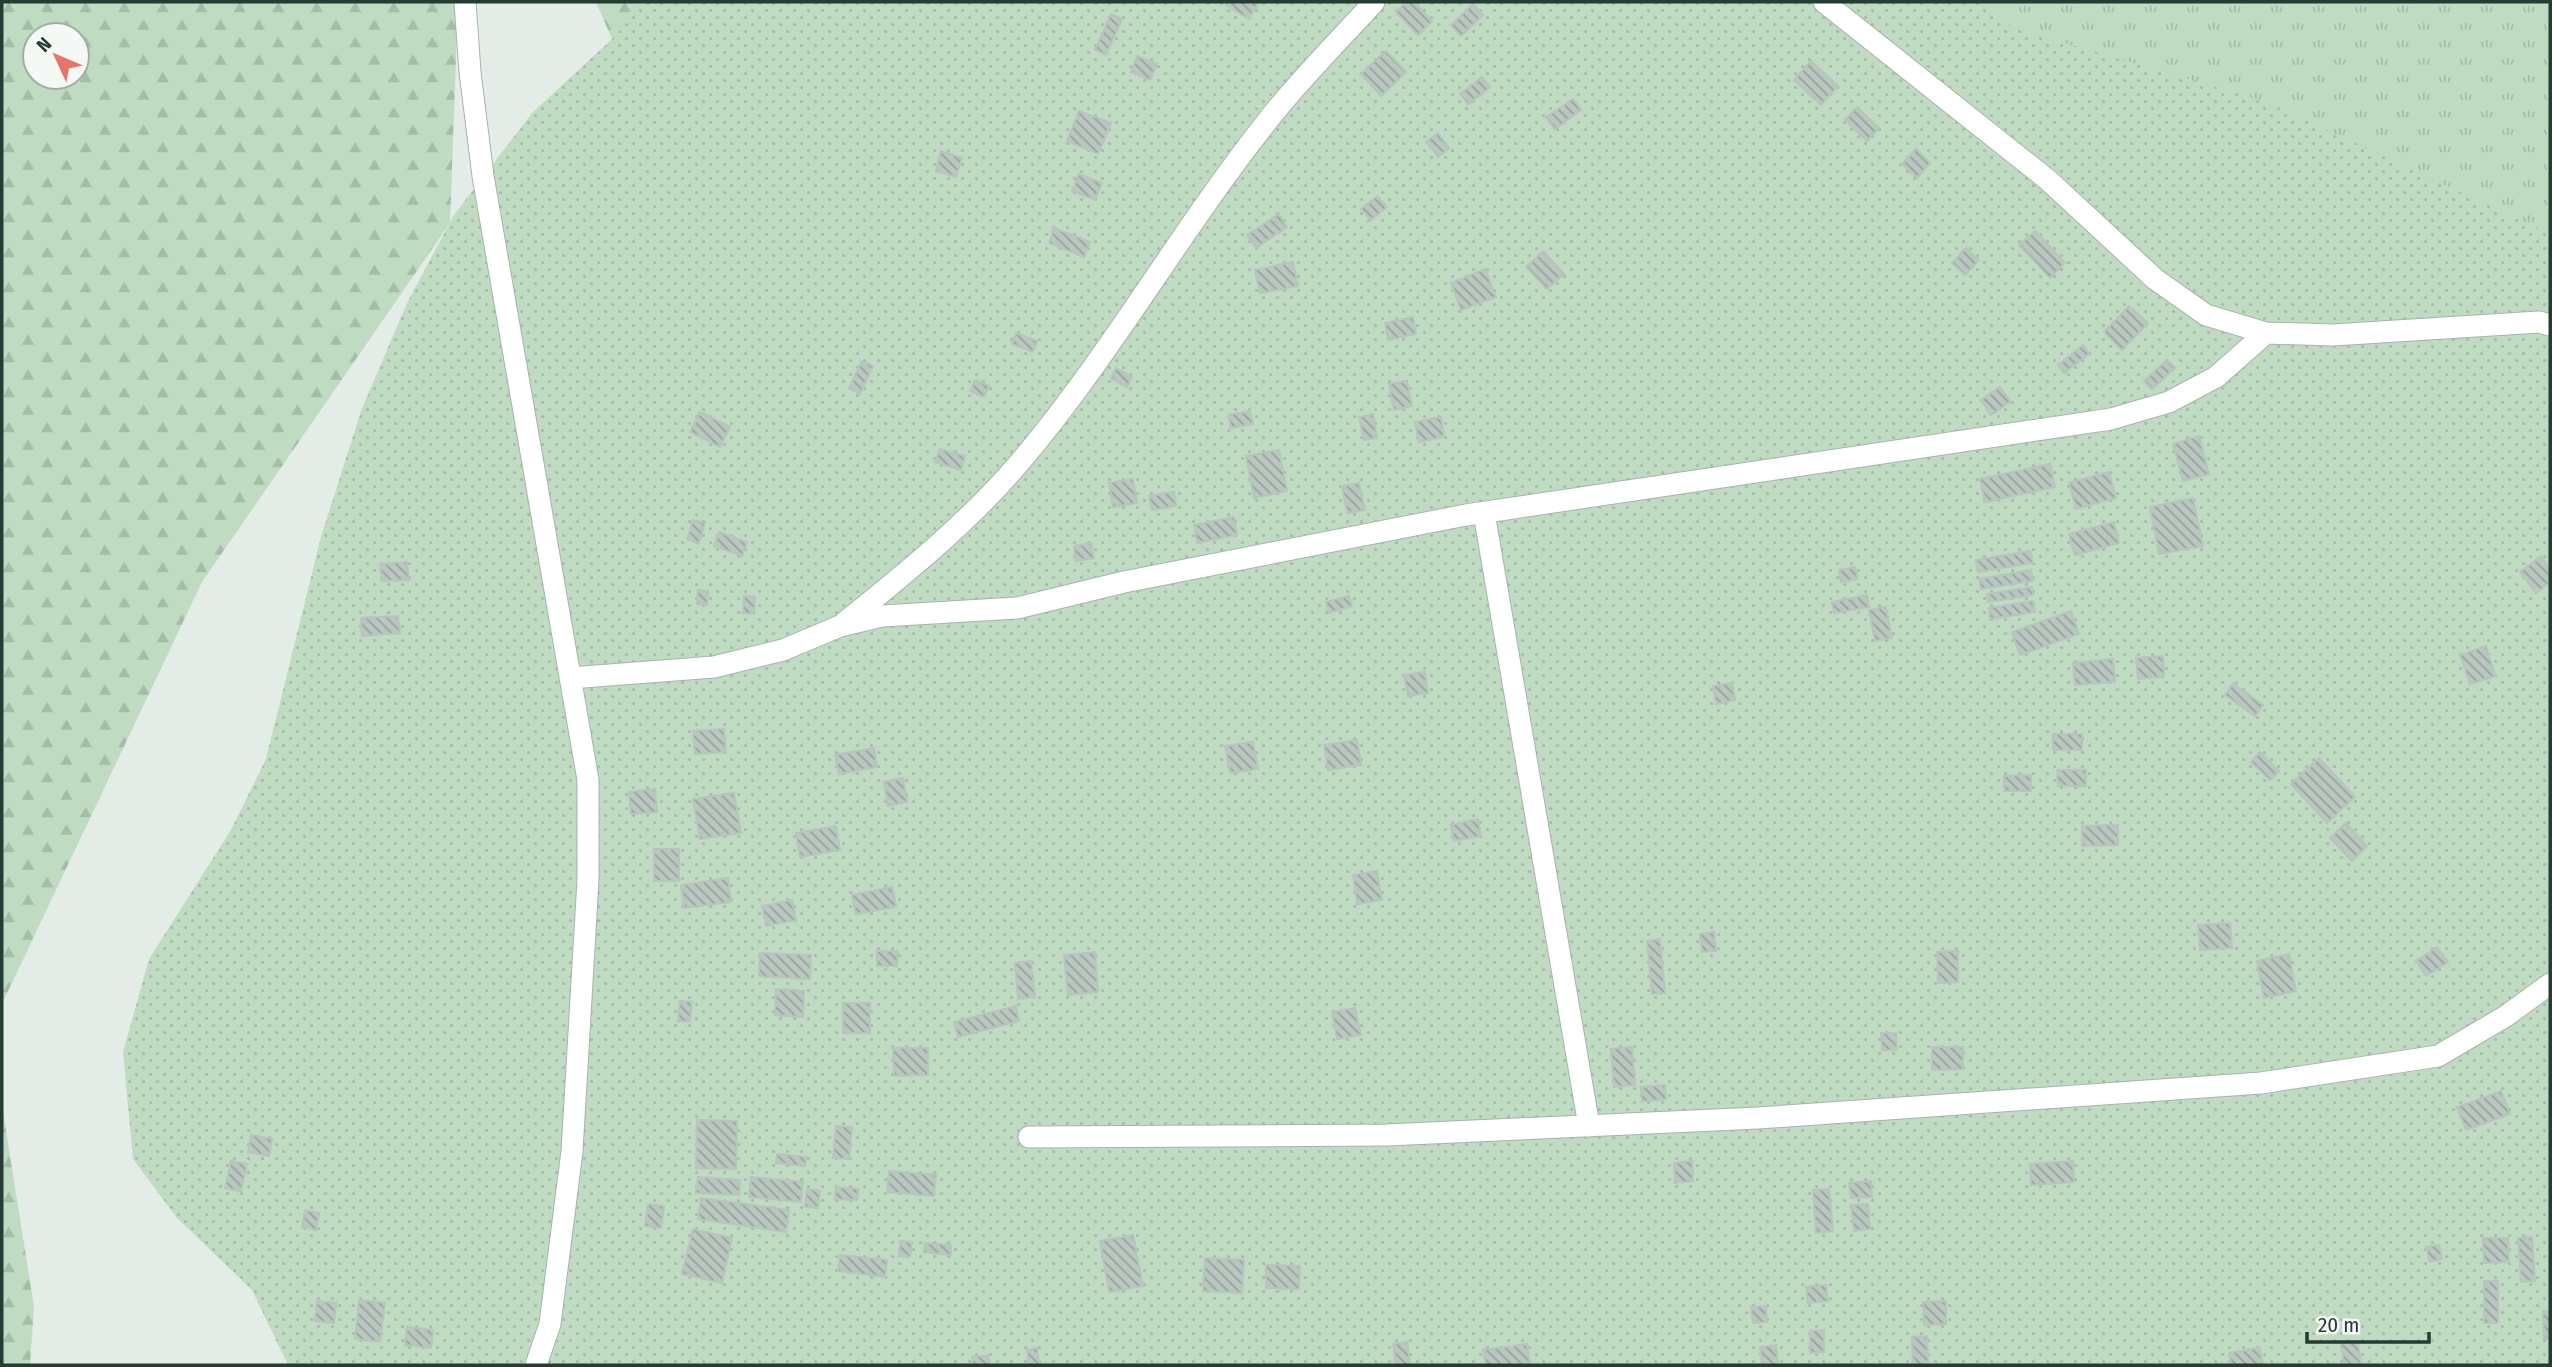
<svg xmlns="http://www.w3.org/2000/svg" width="2552" height="1367" font-family="'Fira Sans Condensed',sans-serif">
  <defs>
    <pattern id="grass-tufts" width="24" height="20" patternUnits="userSpaceOnUse" patternTransform="scale(1.75)"><rect width="24" height="20" fill="#bfdbc2"/><path d="M3 7l-1-3M5 7V3M7 7l1-3M15 17l-1-3M17 17v-4M19 17l1-3" fill="none" stroke="#a4bda7"/></pattern>
    <pattern id="forest-firs" width="22" height="20" patternUnits="userSpaceOnUse" patternTransform="scale(1.75)"><rect width="22" height="20" fill="#bfdbc2"/><path d="M5 1l3.5 6h-7zM16 11l3.5 6h-7z" fill="#a4bda7"/></pattern>
    <pattern id="garden-dots" width="8" height="8" patternUnits="userSpaceOnUse" patternTransform="scale(1.75)"><rect width="8" height="8" fill="#bfdbc2"/><path d="M2 2h.1M6 6h.1" fill="none" stroke="#a4bda7" stroke-width="1.8" stroke-linecap="round"/></pattern>
    <pattern id="building-back-hatch" width="6" height="6" patternUnits="userSpaceOnUse" patternTransform="scale(1.75)"><rect width="6" height="6" fill="#b9c7c0"/><path d="M-1 5l2 2M0 0l6 6M5-1l2 2" fill="none" stroke="#96a39d"/></pattern>
  </defs>
  <rect width="100%" height="100%" fill="#e4ece7"/>
  <!-- grass -->
  <path fill="url(#grass-tufts)" d="M 1824,2 L 2550,2 L 2550,325 Z"/>
  <!-- forest -->
  <path fill="url(#forest-firs)" fill-rule="evenodd" d="M 2,2 L 458,2 L 450,223 L 202,582 L 2,1004 ZM 35,35 L 77,35 L 77,77 L 35,77 Z
    M 596,2 L 695,2 L 612,39 Z
    M 2,1105 L 34,1307 L 30,1365 L 2,1365 Z"/>
  <!-- garden -->
  <path fill="url(#garden-dots)" d="M 645,2 L 1983,2 L 2011,27 L 2267,102 L 2550,234 L 2550,1365 L 288,1365 L 252,1290 L 177,1218 L 133,1159 L 123,1052 L 149,959 L 231,830 L 266,759 L 321,537 L 361,411 L 407,303 L 454,215 L 532,113 L 612,39 Z"/>
  <!-- building -->
  <path fill="url(#building-back-hatch)" stroke="#b7c5bd" stroke-width="2" d="M 1228,2 L 1259,2 L 1249,19 L 1226,5 Z
    M 1406,2 L 1414,2 L 1432,21 L 1418,35 L 1396,12 Z
    M 1473,4 L 1483,15 L 1461,36 L 1451,25 Z
    M 1111,14 L 1122,19 L 1106,55 L 1095,50 Z
    M 1386,51 L 1406,72 L 1381,96 L 1361,74 Z
    M 1137,56 L 1157,64 L 1150,80 L 1131,72 Z
    M 1811,61 L 1838,86 L 1821,105 L 1794,80 Z
    M 1482,77 L 1490,87 L 1468,104 L 1460,94 Z
    M 1573,99 L 1581,110 L 1555,129 L 1546,117 Z
    M 1857,107 L 1879,128 L 1867,141 L 1845,120 Z
    M 1079,111 L 1111,123 L 1098,154 L 1067,141 Z
    M 1438,133 L 1449,148 L 1438,157 L 1426,142 Z
    M 1916,149 L 1930,163 L 1917,178 L 1902,164 Z
    M 941,151 L 962,158 L 956,177 L 936,171 Z
    M 1079,174 L 1102,183 L 1095,200 L 1072,191 Z
    M 1377,196 L 1387,207 L 1371,220 L 1361,209 Z
    M 1279,214 L 1287,227 L 1256,248 L 1247,235 Z
    M 1054,228 L 1090,242 L 1084,257 L 1049,243 Z
    M 2035,231 L 2065,263 L 2050,278 L 2019,245 Z
    M 1966,248 L 1979,260 L 1965,275 L 1952,263 Z
    M 1543,251 L 1564,274 L 1547,289 L 1526,267 Z
    M 1293,262 L 1298,286 L 1260,293 L 1255,270 Z
    M 1485,269 L 1496,297 L 1461,310 L 1451,283 Z
    M 2129,306 L 2148,323 L 2122,350 L 2104,332 Z
    M 1413,317 L 1416,334 L 1388,340 L 1385,323 Z
    M 1016,333 L 1037,341 L 1033,352 L 1012,344 Z
    M 2083,345 L 2089,354 L 2064,373 L 2058,365 Z
    M 2167,360 L 2175,368 L 2152,389 L 2144,381 Z
    M 862,361 L 873,366 L 860,394 L 849,388 Z
    M 1116,368 L 1132,377 L 1127,387 L 1111,378 Z
    M 975,380 L 989,386 L 984,397 L 970,391 Z
    M 1407,381 L 1412,406 L 1394,410 L 1389,384 Z
    M 2000,387 L 2010,402 L 1991,415 L 1981,400 Z
    M 1250,411 L 1253,424 L 1231,428 L 1228,415 Z
    M 700,412 L 730,427 L 720,447 L 690,432 Z
    M 1373,414 L 1377,438 L 1364,440 L 1359,417 Z
    M 1441,417 L 1444,437 L 1419,442 L 1415,422 Z
    M 2199,436 L 2209,474 L 2183,481 L 2173,444 Z
    M 940,449 L 965,456 L 961,470 L 935,462 Z
    M 1279,450 L 1287,491 L 1254,498 L 1246,456 Z
    M 2050,464 L 2055,487 L 1985,502 L 1980,479 Z
    M 2109,472 L 2116,498 L 2076,509 L 2069,483 Z
    M 1133,479 L 1137,503 L 1113,507 L 1109,483 Z
    M 1359,483 L 1365,510 L 1347,513 L 1342,486 Z
    M 1174,492 L 1176,506 L 1152,510 L 1149,496 Z
    M 2193,498 L 2203,546 L 2159,554 L 2150,507 Z
    M 1234,517 L 1237,535 L 1197,543 L 1194,525 Z
    M 693,520 L 705,523 L 699,543 L 687,539 Z
    M 2114,522 L 2119,543 L 2075,555 L 2069,534 Z
    M 719,532 L 747,542 L 742,556 L 714,546 Z
    M 1091,543 L 1094,558 L 1076,561 L 1074,546 Z
    M 2030,551 L 2033,563 L 1978,572 L 1976,560 Z
    M 2541,556 L 2550,570 L 2550,582 L 2536,593 L 2520,572 Z
    M 407,562 L 409,580 L 382,581 L 380,564 Z
    M 1855,567 L 1858,579 L 1841,582 L 1839,570 Z
    M 2031,570 L 2033,581 L 1981,589 L 1979,579 Z
    M 2032,587 L 2033,595 L 1988,602 L 1987,594 Z
    M 698,590 L 708,591 L 707,605 L 697,604 Z
    M 1867,595 L 1869,607 L 1834,613 L 1832,602 Z
    M 744,596 L 755,597 L 754,614 L 743,613 Z
    M 1349,596 L 1352,606 L 1329,613 L 1326,602 Z
    M 2033,601 L 2035,612 L 1990,619 L 1989,608 Z
    M 1886,607 L 1892,638 L 1875,641 L 1869,610 Z
    M 2071,611 L 2079,634 L 2020,655 L 2012,632 Z
    M 398,616 L 400,633 L 362,636 L 361,618 Z
    M 2486,646 L 2495,676 L 2470,684 L 2460,655 Z
    M 2163,656 L 2164,677 L 2138,679 L 2136,658 Z
    M 2113,659 L 2115,682 L 2075,685 L 2073,663 Z
    M 1425,672 L 1428,693 L 1408,696 L 1404,675 Z
    M 1732,683 L 1735,700 L 1716,704 L 1713,686 Z
    M 2233,683 L 2263,705 L 2255,716 L 2225,695 Z
    M 724,729 L 726,752 L 695,754 L 693,731 Z
    M 2053,734 L 2082,734 L 2082,750 L 2053,750 Z
    M 1357,740 L 1361,765 L 1328,770 L 1324,745 Z
    M 1253,742 L 1258,769 L 1230,773 L 1225,746 Z
    M 874,748 L 877,767 L 839,774 L 835,755 Z
    M 2260,752 L 2279,771 L 2270,780 L 2251,762 Z
    M 2319,758 L 2355,797 L 2327,823 L 2291,784 Z
    M 2057,770 L 2086,770 L 2086,786 L 2058,786 Z
    M 2031,775 L 2031,791 L 2004,791 L 2004,776 Z
    M 903,778 L 907,802 L 888,806 L 884,782 Z
    M 655,789 L 657,812 L 631,814 L 629,792 Z
    M 734,793 L 741,833 L 700,839 L 693,799 Z
    M 1478,819 L 1481,836 L 1454,841 L 1451,825 Z
    M 2346,823 L 2367,846 L 2352,861 L 2330,838 Z
    M 2118,825 L 2118,845 L 2082,846 L 2082,826 Z
    M 836,826 L 840,850 L 800,857 L 796,833 Z
    M 654,849 L 679,849 L 679,881 L 654,881 Z
    M 1377,871 L 1382,900 L 1357,904 L 1353,875 Z
    M 728,878 L 731,902 L 684,908 L 681,885 Z
    M 892,887 L 896,907 L 856,914 L 852,895 Z
    M 792,900 L 796,920 L 766,926 L 762,906 Z
    M 2230,923 L 2232,948 L 2200,950 L 2198,925 Z
    M 1714,932 L 1716,951 L 1702,952 L 1700,934 Z
    M 1660,939 L 1665,993 L 1652,994 L 1647,941 Z
    M 2437,947 L 2448,962 L 2426,976 L 2416,961 Z
    M 877,951 L 898,951 L 897,966 L 877,966 Z
    M 1958,951 L 1958,982 L 1938,983 L 1937,952 Z
    M 1095,952 L 1098,992 L 1068,995 L 1064,955 Z
    M 760,953 L 811,955 L 810,979 L 759,976 Z
    M 2289,954 L 2296,991 L 2264,998 L 2257,961 Z
    M 1031,961 L 1035,997 L 1018,999 L 1015,963 Z
    M 776,989 L 804,991 L 803,1017 L 775,1015 Z
    M 680,1001 L 692,1002 L 690,1022 L 678,1021 Z
    M 843,1003 L 870,1003 L 870,1033 L 843,1033 Z
    M 1016,1006 L 1019,1021 L 958,1037 L 954,1022 Z
    M 1355,1008 L 1361,1035 L 1337,1039 L 1332,1012 Z
    M 1881,1033 L 1896,1033 L 1897,1050 L 1882,1050 Z
    M 1632,1047 L 1635,1085 L 1614,1087 L 1611,1049 Z
    M 1932,1047 L 1963,1047 L 1963,1069 L 1932,1070 Z
    M 893,1048 L 928,1048 L 928,1075 L 894,1076 Z
    M 1665,1085 L 1666,1099 L 1642,1102 L 1641,1087 Z
    M 2501,1091 L 2510,1114 L 2466,1130 L 2457,1107 Z
    M 697,1120 L 737,1121 L 736,1169 L 696,1168 Z
    M 836,1126 L 852,1127 L 849,1159 L 833,1158 Z
    M 251,1135 L 272,1139 L 269,1156 L 248,1152 Z
    M 777,1154 L 806,1157 L 805,1166 L 776,1163 Z
    M 231,1161 L 247,1164 L 241,1191 L 225,1188 Z
    M 1692,1161 L 1693,1181 L 1675,1183 L 1674,1163 Z
    M 2073,1161 L 2074,1182 L 2031,1185 L 2030,1164 Z
    M 889,1171 L 936,1175 L 934,1196 L 887,1192 Z
    M 698,1177 L 740,1180 L 739,1195 L 696,1193 Z
    M 751,1177 L 803,1182 L 801,1202 L 749,1197 Z
    M 1871,1181 L 1872,1197 L 1851,1198 L 1849,1183 Z
    M 836,1187 L 858,1189 L 857,1200 L 835,1199 Z
    M 807,1189 L 820,1191 L 818,1208 L 805,1207 Z
    M 1829,1189 L 1833,1231 L 1816,1233 L 1813,1190 Z
    M 701,1198 L 789,1210 L 786,1232 L 698,1219 Z
    M 648,1204 L 664,1206 L 661,1228 L 645,1226 Z
    M 1868,1204 L 1870,1229 L 1854,1231 L 1851,1205 Z
    M 305,1210 L 319,1213 L 316,1230 L 302,1227 Z
    M 693,1229 L 732,1238 L 722,1283 L 682,1274 Z
    M 1133,1235 L 1143,1286 L 1109,1292 L 1100,1241 Z
    M 2532,1237 L 2535,1281 L 2521,1282 L 2518,1238 Z
    M 2483,1238 L 2508,1238 L 2509,1262 L 2484,1263 Z
    M 900,1241 L 912,1242 L 910,1257 L 899,1256 Z
    M 925,1243 L 951,1245 L 951,1255 L 924,1252 Z
    M 2439,1245 L 2442,1259 L 2430,1262 L 2426,1247 Z
    M 840,1255 L 887,1260 L 885,1277 L 838,1271 Z
    M 1205,1258 L 1244,1260 L 1242,1293 L 1203,1291 Z
    M 1266,1265 L 1300,1266 L 1299,1289 L 1266,1288 Z
    M 2484,1281 L 2498,1281 L 2498,1323 L 2484,1323 Z
    M 1826,1285 L 1828,1301 L 1808,1303 L 1806,1287 Z
    M 359,1300 L 385,1303 L 380,1342 L 355,1339 Z
    M 317,1301 L 336,1303 L 334,1323 L 315,1321 Z
    M 1946,1301 L 1946,1324 L 1924,1325 L 1923,1302 Z
    M 1766,1306 L 1767,1322 L 1753,1323 L 1751,1307 Z
    M 2543,1311 L 2550,1311 L 2550,1339 L 2544,1339 Z
    M 407,1327 L 433,1330 L 431,1348 L 405,1345 Z
    M 1824,1330 L 1824,1352 L 1810,1353 L 1810,1331 Z
    M 1927,1336 L 1928,1365 L 1913,1365 L 1912,1337 Z
    M 1407,1342 L 1410,1365 L 1396,1365 L 1393,1344 Z
    M 2358,1342 L 2361,1365 L 2344,1365 L 2341,1344 Z
    M 1527,1344 L 1530,1365 L 1486,1365 L 1483,1350 Z
    M 1776,1345 L 1778,1365 L 1762,1365 L 1760,1347 Z
    M 1037,1348 L 1039,1364 L 1029,1365 L 1027,1350 Z
    M 2260,1348 L 2263,1365 L 2231,1365 L 2229,1353 Z
    M 988,1355 L 990,1365 L 973,1365 L 972,1357 Z"/>
  <g fill="none" stroke-linecap="round" stroke-linejoin="round">
    <!-- lane casing -->
    <g stroke="#a7b4ad" stroke-width="23">
      <path id="lane" d="M 465,2 L 470,72 L 483,176 L 588,780 L 588,880 L 572,1151 L 550,1324 L 536,1365
        M 1824,2 L 2048,180 L 2155,279 L 2206,315 L 2266,333 L 2333,335 L 2539,322 L 2550,325
        M 1484,513 L 1589,1126
        M 844,623 C 906,573 968,523 1020,462 C 1110,356 1179,233 1265,124 C 1298,81 1338,42 1374,2
        M 570,678 L 714,667 L 783,650 L 840,626 L 882,616 L 1017,608 L 1124,582 L 1466,515 L 2111,419 L 2169,402 L 2216,377 L 2266,333
        M 1029,1137 L 1387,1135 L 1758,1118 L 2261,1083 L 2438,1056 L 2506,1016 L 2550,984"/>
    </g>
    <!-- lane -->
    <use href="#lane" stroke="#fff" stroke-width="21"/>
  </g>
  <!-- border -->
  <rect width="2552" height="1367" fill="none" stroke="#253c32" stroke-width="7"/>
  <!-- north arrow -->
  <g transform="translate(56 56) rotate(314)"><circle r="33" fill="#f4f9f6" stroke="#a1ada8" stroke-width="2"/>
  <path d="M0-5L12 26L0 18L-12 26Z" fill="#e67468"/>
  <text y="-10" font-size="19" font-weight="bold" text-anchor="middle" fill="#253c32">N</text>
  </g>
  <!-- scale -->
  <path d="M2307 1332v10h122v-10" fill="none" stroke="#253c32" stroke-width="3.5"/>
  <text x="2318" y="1332" font-size="21" fill="#253c32" stroke="#f4f9f6" stroke-width="5" paint-order="stroke">20 m</text>
</svg>
